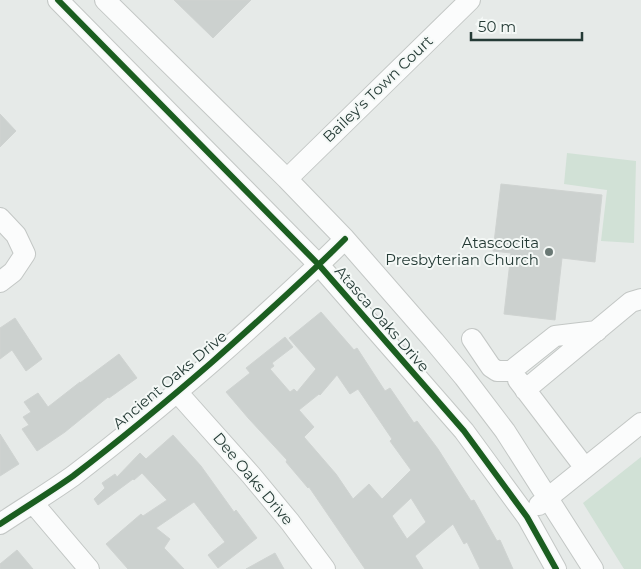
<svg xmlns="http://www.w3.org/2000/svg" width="641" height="569" font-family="Montserrat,sans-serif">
  <rect width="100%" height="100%" fill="#e6eae8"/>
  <!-- green -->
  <path fill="#d1e1d6" d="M 567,153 L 636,161 L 634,243 L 601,241 L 607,190 L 564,184 Z
    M 641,457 L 641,569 L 624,569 L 583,503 Z"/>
  <!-- building -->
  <path fill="#ccd1cf" stroke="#cfd3d1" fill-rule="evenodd" d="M 174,0 L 251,0 L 213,38 Z
    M 0,114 L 16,131 L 0,147 Z
    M 501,184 L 602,195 L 595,262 L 562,258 L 555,320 L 504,314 L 511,253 L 493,251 Z
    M 321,312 L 354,350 L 357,348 L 385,391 L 390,388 L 414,423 L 417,421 L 438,449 L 471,501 L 474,500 L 497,541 L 500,540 L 513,569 L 480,569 L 467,542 L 464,544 L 453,524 L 415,556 L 423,569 L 365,569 L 309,487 L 308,488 L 286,462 L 287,460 L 249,419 L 226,392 L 250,373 L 246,368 L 285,337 L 293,347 L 272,363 L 274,366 L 270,369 L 290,392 L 294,389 L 297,392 L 316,369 L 289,338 ZM 337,375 L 350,394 L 358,389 L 392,439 L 390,441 L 411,470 L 382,499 L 369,484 L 353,499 L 336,474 L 304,437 L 314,427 L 299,410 L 319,394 L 320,395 ZM 411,498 L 426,522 L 407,539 L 392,516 Z
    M 15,318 L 42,359 L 26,371 L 12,350 L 0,359 L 0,328 Z
    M 119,354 L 137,378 L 109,398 L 108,397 L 65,432 L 37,451 L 22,429 L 29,425 L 23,417 L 31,412 L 24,402 L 38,393 L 48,407 L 80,382 L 80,383 Z
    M 0,434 L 19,464 L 0,476 Z
    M 173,435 L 201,466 L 234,512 L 236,510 L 257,538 L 218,568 L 208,555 L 225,542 L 194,502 L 156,528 L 170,539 L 164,548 L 184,569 L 128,569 L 106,544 L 141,514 L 143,516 L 167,500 L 142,473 L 134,480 L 133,479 L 98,505 L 94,499 L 105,488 L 102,483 L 115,474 L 117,477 L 140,453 L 146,459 Z
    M 17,550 L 33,569 L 0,569 L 0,564 Z
    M 275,553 L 284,569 L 246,569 Z"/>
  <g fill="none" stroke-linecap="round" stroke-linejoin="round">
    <!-- minor casing -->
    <g stroke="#c3c7c5" stroke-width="22">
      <path id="minor" d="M 58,0 L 319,265 L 464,431 L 527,517 L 556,569
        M 105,0 L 287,179 L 345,239 L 434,341 L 464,377 L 505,431 L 593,569
        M 287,179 L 470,0
        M 0,218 L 16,235 L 25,254 L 13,272 L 0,282
        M 472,339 L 491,367 L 497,371 L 511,371 L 555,336 L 597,331
        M 518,380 L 585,468
        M 525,390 L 631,302 L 641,299
        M 177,392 L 251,475 L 290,522 L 325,569
        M 33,503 L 89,569
        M 539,505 L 641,423
        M 0,524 C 24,508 49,493 73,476 C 120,440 166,402 211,363 C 256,323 302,282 345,239"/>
    </g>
    <!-- minor -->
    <use href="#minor" stroke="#fbfcfc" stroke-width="20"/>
    <!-- cycleway casing -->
    <g stroke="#f4f8f6" stroke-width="9">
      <path id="cycleway" d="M 58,0 L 319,265 L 464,431 L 527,517 L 556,569
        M 0,524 C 24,508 49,493 73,476 C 120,440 166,402 211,363 C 256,323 302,282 345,239"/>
    </g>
    <!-- cycleway -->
    <use href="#cycleway" stroke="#1b5e20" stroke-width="6"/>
  </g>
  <!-- markers -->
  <circle fill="#697874" stroke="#f4f8f6" stroke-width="2" cx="549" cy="252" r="5"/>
  <g text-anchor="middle" stroke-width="4" stroke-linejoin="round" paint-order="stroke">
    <!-- street labels -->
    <g font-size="15" fill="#253b36" stroke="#f4f8f6">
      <text transform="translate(378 89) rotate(-44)" y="5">Bailey's Town Court</text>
      <text transform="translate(382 319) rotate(49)" y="5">Atasca Oaks Drive</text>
      <text transform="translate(170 380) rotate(-40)" y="5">Ancient Oaks Drive</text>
      <text transform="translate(253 479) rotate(50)" y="5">Dee Oaks Drive</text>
    </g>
    <!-- poi labels -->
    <g font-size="15" fill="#253b36" stroke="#f4f8f6" text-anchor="end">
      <text x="539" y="248">Atascocita<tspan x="539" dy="17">Presbyterian Church</tspan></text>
    </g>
  </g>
  <!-- scale -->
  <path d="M471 32v8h111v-8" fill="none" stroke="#253b36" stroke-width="2.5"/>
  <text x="478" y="32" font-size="15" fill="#253b36" stroke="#f4f8f6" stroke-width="4" paint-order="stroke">50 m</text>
</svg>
